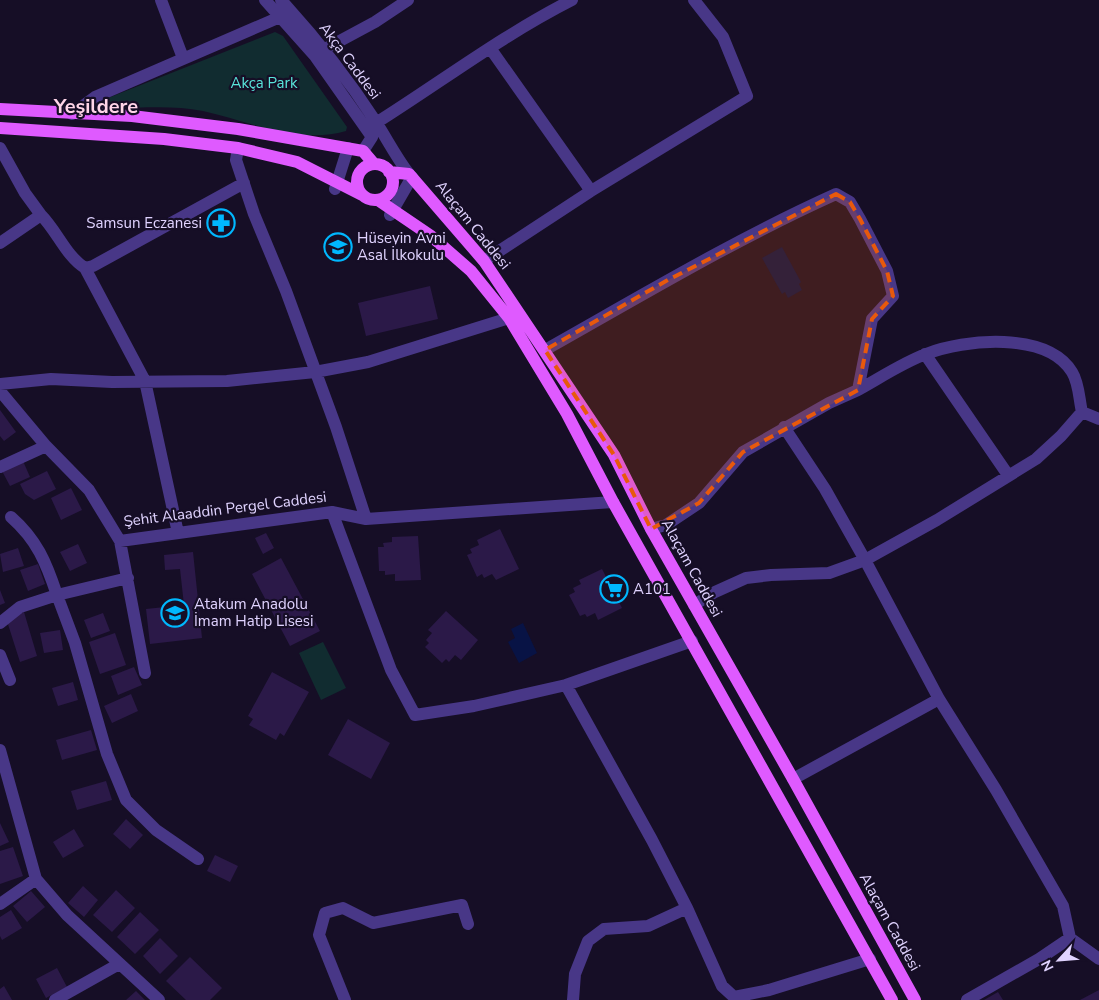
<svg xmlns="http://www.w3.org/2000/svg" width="1099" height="1000" font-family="'Nunito Sans',sans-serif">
  <rect width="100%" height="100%" fill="#160e26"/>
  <!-- green -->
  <path fill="#112c30" d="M 275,32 L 283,36 L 347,127 L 346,131 C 298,145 249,121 203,111 C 174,105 143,108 114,108 L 108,98 Z
    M 323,642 L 346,688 L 321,700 L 299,653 Z"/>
  <!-- water -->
  <path fill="#081345" d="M 782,247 L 801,282 L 799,284 L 802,290 L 788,298 L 785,292 L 782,294 L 762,258 Z
    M 523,623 L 537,653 L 519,663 L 508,642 L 515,638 L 511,629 Z"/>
  <!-- building -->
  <path fill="#2b1948" d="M 430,286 L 438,319 L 366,336 L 358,303 Z
    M 0,410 L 16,432 L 4,441 L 0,436 Z
    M 23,461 L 30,477 L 10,486 L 2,471 Z
    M 47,471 L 56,489 L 34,500 L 25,494 L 20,484 Z
    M 71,488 L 82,510 L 61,520 L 51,498 Z
    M 500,529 L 519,569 L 496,580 L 492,574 L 484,578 L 482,574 L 477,577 L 467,555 L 472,553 L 470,549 L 479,545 L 477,540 Z
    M 266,533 L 274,548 L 263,554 L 255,538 Z
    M 418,536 L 421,580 L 395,581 L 395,574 L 385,575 L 385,571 L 379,571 L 378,547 L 384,547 L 383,543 L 392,542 L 392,537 Z
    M 78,544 L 87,563 L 70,571 L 60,552 Z
    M 18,548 L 24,566 L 3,572 L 0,554 Z
    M 193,552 L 202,638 L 150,644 L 146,609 L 184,605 L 180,569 L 165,570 L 164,555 Z
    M 281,558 L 320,631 L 290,646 L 252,574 Z
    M 38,564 L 45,584 L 28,591 L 20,570 Z
    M 602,569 L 622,608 L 598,620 L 595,613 L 587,617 L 585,614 L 580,616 L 569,595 L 575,592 L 573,588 L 581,584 L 579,580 Z
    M 0,590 L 5,603 L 0,605 Z
    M 446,611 L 478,640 L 461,660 L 455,655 L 449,662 L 446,659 L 442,663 L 425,647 L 429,643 L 426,640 L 432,633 L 428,630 Z
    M 24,612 L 37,656 L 20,662 L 6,618 Z
    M 103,613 L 110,631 L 91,638 L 84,620 Z
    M 60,630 L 63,650 L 44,653 L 40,633 Z
    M 115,633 L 126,665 L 100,674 L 89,642 Z
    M 134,667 L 142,685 L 118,695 L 111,676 Z
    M 272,672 L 309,692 L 284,736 L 280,733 L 276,740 L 249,725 L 253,719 L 248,716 Z
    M 73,682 L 78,700 L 58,706 L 52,688 Z
    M 131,694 L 138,711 L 112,723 L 104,706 Z
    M 348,719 L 390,743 L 371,779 L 328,755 Z
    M 91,730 L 97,750 L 62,760 L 56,740 Z
    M 106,781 L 112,800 L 77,810 L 71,791 Z
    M 126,819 L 143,835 L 130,849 L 113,834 Z
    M 0,823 L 9,842 L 0,846 Z
    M 74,829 L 84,846 L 63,858 L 53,842 Z
    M 13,847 L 23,876 L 0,884 L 0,851 Z
    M 215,855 L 238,866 L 230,882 L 207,871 Z
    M 83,886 L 98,900 L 84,917 L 68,903 Z
    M 116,890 L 135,908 L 112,932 L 93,915 Z
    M 31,891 L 45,907 L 27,922 L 13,906 Z
    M 11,910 L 22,928 L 2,940 L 0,936 L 0,917 Z
    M 140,912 L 159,930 L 135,954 L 117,937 Z
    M 160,938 L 178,956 L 160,974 L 143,956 Z
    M 190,957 L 222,988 L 210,1000 L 186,1000 L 166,981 Z
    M 57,968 L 67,987 L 46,998 L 36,979 Z
    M 4,986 L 12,1000 L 0,1000 L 0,989 Z
    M 1099,990 L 1099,1000 L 1080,1000 Z
    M 136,991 L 145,1000 L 126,1000 Z
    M 998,992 L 1003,1000 L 984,1000 Z"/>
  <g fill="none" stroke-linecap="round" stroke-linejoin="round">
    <!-- minor -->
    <path stroke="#483787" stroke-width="12" d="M 161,0 L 183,58
      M 265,0 L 315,56 L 372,137 L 363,151
      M 281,0 C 315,37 348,79 376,122 C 387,139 396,157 409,174
      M 490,48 L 591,191
      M 323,50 L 375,22 L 408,0
      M 72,114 L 95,97 L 280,17
      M 376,123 C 441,82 503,35 572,0
      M 0,148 L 25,193 L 41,215
      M 238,148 L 236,160 L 254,214 L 286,291 L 336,427 L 366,519
      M 335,189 L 348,148
      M 390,215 L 412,177
      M 0,243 L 41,215 C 57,231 66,256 85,268 L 93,266 L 244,183
      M 484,261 L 591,191 L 747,96 L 723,37 L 694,0
      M 85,268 L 145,381 L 178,533
      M 545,350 C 641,296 736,239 836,194 L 850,202 L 860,219 L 887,271 L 893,296 L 872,319 L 858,390 L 829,403 L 743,452 L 699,503 L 666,525 L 651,529
      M 925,354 L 1008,475
      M 0,384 L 51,379 L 112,382 L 227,381 L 315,372 L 368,362 L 509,318
      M 858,390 C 880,378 902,363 926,354 C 964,339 1047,331 1072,372 C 1079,383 1079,399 1082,412
      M 0,391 L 46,446 L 89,490 L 120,541 L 332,512 L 366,519 L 613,502
      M 784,427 L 825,489 L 865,560 L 937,520 L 1036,459 L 1061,436 L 1082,412 L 1099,419
      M 0,467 L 46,446
      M 332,512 L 391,670 L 415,715 L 474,706 L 566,685 L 692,641
      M 120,541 L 145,673
      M 128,578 L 57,595 L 75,643 L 107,754 L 126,800 L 156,830 L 198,859
      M 694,605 L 715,592 L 746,578 L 771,575 L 829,573 L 865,560 L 939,699 L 996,790 L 1063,906 L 1070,938 L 1039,959 L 967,1000
      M 0,623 L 20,607 L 57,595 C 46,562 37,540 11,517
      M 0,655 L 10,680
      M 566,685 L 652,840 L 687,908 L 722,986 L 734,997 L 769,990 L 870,959
      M 0,750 L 36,879 L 67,915 L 159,1000
      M 793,779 L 939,699
      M 0,904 L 36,879
      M 1070,938 L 1099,959
      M 55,1000 L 119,964
      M 345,1000 L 319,935 L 325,913 L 343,908 L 373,923 L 462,905 L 468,924
      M 573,1000 L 575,974 L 588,941 L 604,929 L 648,926 L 687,908"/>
    <!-- major -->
    <path stroke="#df5aff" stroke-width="12" d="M 0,109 L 132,116 L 238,129 L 363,151 L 374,164
      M 0,128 L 164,139 L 238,148 L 297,162 L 362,195
      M357 182a18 18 0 1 1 36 0a18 18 0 1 1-36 0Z
      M 389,172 L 409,174 L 484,261 L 614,455 L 651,529 L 793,779 L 915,1000
      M 378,200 L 431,236 L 471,271 L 509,318 L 567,414 L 613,502 L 892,1000"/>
  </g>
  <!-- marked area -->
  <path fill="#e8590c" fill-opacity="0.2" stroke="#e8590c" stroke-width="4" stroke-dasharray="10 6" stroke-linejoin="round" d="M 836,194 L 850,202 L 860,219 L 887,271 L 893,296 L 872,319 L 858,390 L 743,452 L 699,503 L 651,529 L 614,455 L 545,350 L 666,281 Z"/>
  <!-- icons -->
  <defs>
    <g id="pharmacy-ring" transform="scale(1.4375)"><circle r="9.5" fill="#160e26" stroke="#00b7fe" stroke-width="1.5"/><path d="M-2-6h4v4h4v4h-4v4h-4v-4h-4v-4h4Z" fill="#00b7fe"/></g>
    <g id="school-ring" transform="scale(1.4375)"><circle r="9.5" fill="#160e26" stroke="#00b7fe" stroke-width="1.5"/><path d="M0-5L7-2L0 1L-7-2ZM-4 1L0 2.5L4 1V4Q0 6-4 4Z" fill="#00b7fe"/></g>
    <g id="supermarket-ring" transform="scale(1.4375)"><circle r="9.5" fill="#160e26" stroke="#00b7fe" stroke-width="1.5"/><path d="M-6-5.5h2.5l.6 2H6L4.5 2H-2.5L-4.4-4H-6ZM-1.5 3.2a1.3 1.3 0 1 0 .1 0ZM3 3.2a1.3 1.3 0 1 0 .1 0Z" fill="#00b7fe"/></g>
  </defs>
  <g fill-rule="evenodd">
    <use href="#pharmacy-ring" x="221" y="223"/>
    <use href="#school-ring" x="338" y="247"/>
    <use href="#supermarket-ring" x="614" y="589"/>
    <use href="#school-ring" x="175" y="613"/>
  </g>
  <g text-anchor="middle" stroke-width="4.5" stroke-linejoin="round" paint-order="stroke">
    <!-- street labels -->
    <g font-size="15" fill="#e0d3ff" stroke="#160e26">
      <text transform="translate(350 61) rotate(53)" y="5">Akça Caddesi</text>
      <text transform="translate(473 225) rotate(51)" y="5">Alaçam Caddesi</text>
      <text transform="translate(225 509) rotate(-7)" y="5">Şehit Alaaddin Pergel Caddesi</text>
      <text transform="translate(692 568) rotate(61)" y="5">Alaçam Caddesi</text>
      <text transform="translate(890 922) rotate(61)" y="5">Alaçam Caddesi</text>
    </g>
    <!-- park labels -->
    <g font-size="15" fill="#59e5db" stroke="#160e26">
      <text x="264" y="88">Akça Park</text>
    </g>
    <!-- poi labels -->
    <g font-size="15" fill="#e0d3ff" stroke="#160e26" text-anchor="start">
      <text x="202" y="228" text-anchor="end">Samsun Eczanesi</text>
      <text x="357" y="243">Hüseyin Avni<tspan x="357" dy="17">Asal İlkokulu</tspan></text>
      <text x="633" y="594">A101</text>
      <text x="194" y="609">Atakum Anadolu<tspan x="194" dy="17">İmam Hatip Lisesi</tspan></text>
    </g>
    <!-- district labels -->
    <g font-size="20" font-weight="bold" fill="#ffd5e8" stroke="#160e26">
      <text x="96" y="113">Yeşildere</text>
    </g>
  </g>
  <!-- north arrow -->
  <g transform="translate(1059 960) rotate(244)" stroke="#160e26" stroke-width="4" paint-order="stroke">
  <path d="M0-4L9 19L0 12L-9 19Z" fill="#e0d3ff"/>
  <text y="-8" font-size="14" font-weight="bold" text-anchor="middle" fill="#e0d3ff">N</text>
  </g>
</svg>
